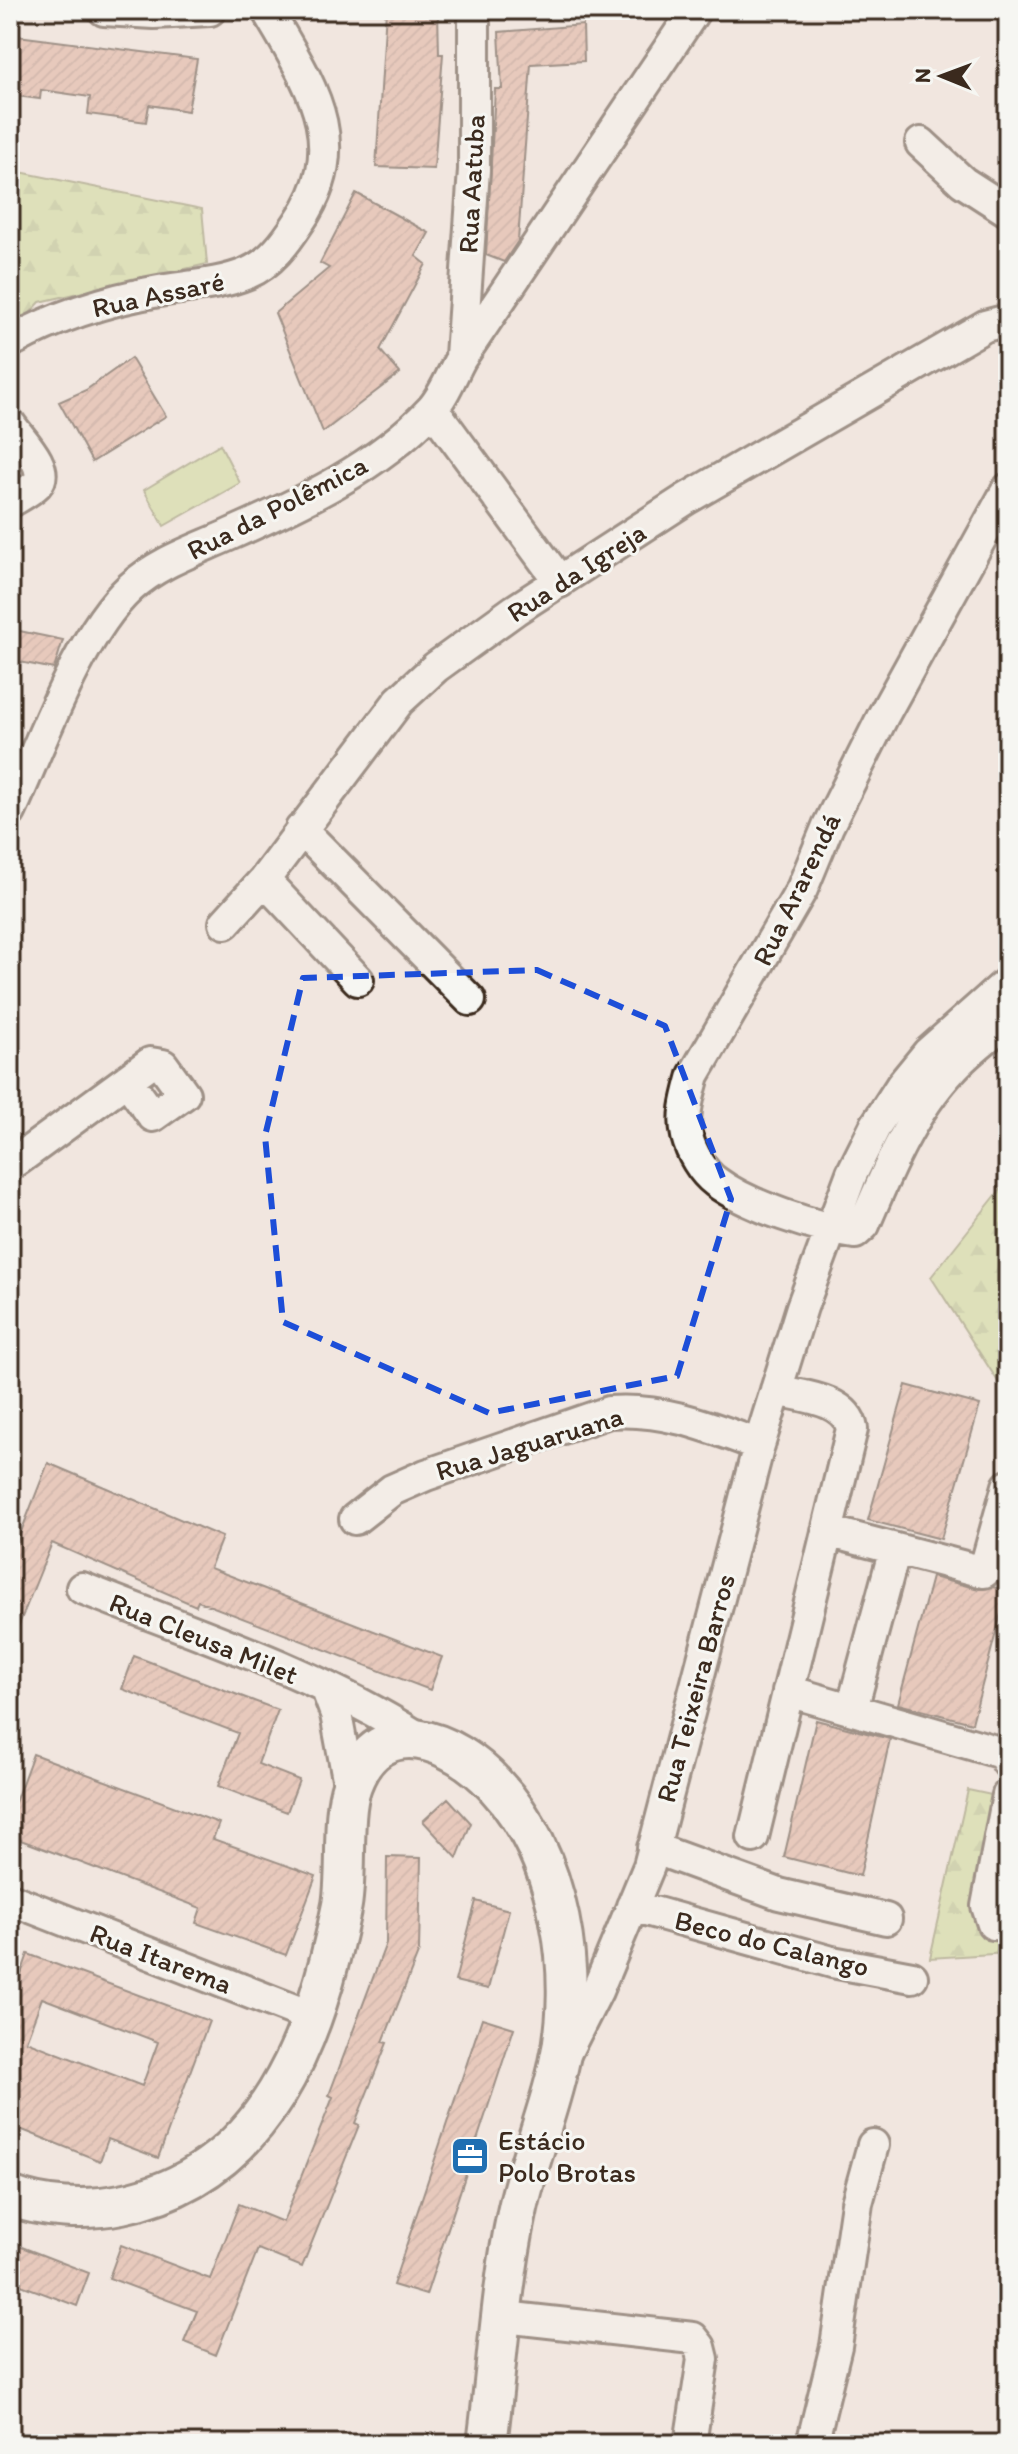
<svg xmlns="http://www.w3.org/2000/svg" width="1018" height="2454" font-family="Itim,sans-serif">
  <defs>
    <pattern id="forest-firs" width="22" height="20" patternUnits="userSpaceOnUse" patternTransform="scale(2)"><rect width="22" height="20" fill="#c7da8e"/><path d="M5 1l3.5 6h-7zM16 11l3.5 6h-7z" fill="#acbb7a"/></pattern>
    <pattern id="building-hatch" width="6" height="6" patternUnits="userSpaceOnUse" patternTransform="scale(2)"><rect width="6" height="6" fill="#dca692"/><path d="M-1 1l2-2M0 6l6-6M5 7l2-2" fill="none" stroke="#b48777"/></pattern>
  </defs>
  <rect width="100%" height="100%" fill="#f1e6df"/>
  <filter id="ink" filterUnits="userSpaceOnUse"><feTurbulence type="fractalNoise" baseFrequency=".0125" numOctaves="2"/><feDisplacementMap in="SourceGraphic" scale="16" xChannelSelector="R" yChannelSelector="G"/><feConvolveMatrix kernelMatrix="1 2 1 2 8 2 1 2 1" color-interpolation-filters="sRGB"/></filter>
  <g filter="url(#ink)">
    <!-- forest -->
    <path fill="url(#forest-firs)" stroke="#818256" stroke-width="2" d="M 10,170 L 202,209 L 207,264 L 40,302 L 10,335 Z
      M 1008,1180 L 1008,1397 L 931,1277 Z
      M 968,1790 L 996,1796 L 978,1872 L 983,1933 L 1008,1936 L 1008,1953 L 930,1958 Z"/>
    <!-- pitch -->
    <path fill="#c7da8e" stroke="#818256" stroke-width="2" d="M 220,444 L 240,483 L 164,526 L 144,490 Z"/>
    <!-- building -->
    <path fill="url(#building-hatch)" stroke="#3b2a1e" stroke-width="2" fill-rule="evenodd" d="M 386,10 L 438,10 L 439,54 L 443,54 L 434,169 L 376,167 Z
      M 583,25 L 584,61 L 531,64 L 518,241 L 504,262 L 486,255 L 495,89 L 502,89 L 499,32 Z
      M 10,35 L 197,59 L 188,111 L 149,105 L 146,122 L 88,114 L 90,97 L 41,90 L 40,99 L 10,95 Z
      M 356,193 L 429,233 L 416,256 L 426,264 L 380,350 L 400,373 L 323,432 L 275,313 L 329,268 L 320,263 Z
      M 131,358 L 166,416 L 92,462 L 59,402 L 86,390 Z
      M 10,629 L 63,640 L 54,669 L 10,660 Z
      M 906,1385 L 980,1405 L 941,1539 L 868,1520 Z
      M 48,1463 L 222,1537 L 210,1568 L 442,1657 L 430,1690 L 198,1601 L 196,1606 L 52,1543 L 10,1647 L 10,1560 Z
      M 932,1577 L 979,1589 L 993,1587 L 1007,1591 L 972,1723 L 898,1704 Z
      M 134,1656 L 278,1710 L 258,1764 L 299,1780 L 287,1812 L 218,1786 L 238,1733 L 122,1689 Z
      M 816,1720 L 890,1739 L 860,1876 L 784,1857 Z
      M 33,1754 L 219,1823 L 213,1839 L 316,1876 L 286,1955 L 196,1923 L 201,1908 L 10,1836 L 10,1816 Z
      M 448,1798 L 471,1823 L 457,1858 L 423,1821 Z
      M 387,1857 L 421,1858 L 419,1951 L 383,2042 L 387,2043 L 355,2123 L 359,2125 L 302,2267 L 258,2249 L 216,2355 L 184,2342 L 197,2311 L 109,2278 L 121,2245 L 210,2279 L 239,2204 L 283,2222 L 333,2097 L 329,2095 L 386,1943 Z
      M 476,1901 L 509,1910 L 488,1989 L 455,1981 Z
      M 28,1954 L 209,2021 L 158,2158 L 108,2139 L 100,2161 L 10,2125 L 10,2005 ZM 42,1998 L 158,2042 L 142,2086 L 26,2041 Z
      M 482,2018 L 514,2028 L 426,2295 L 393,2285 Z
      M 19,2246 L 89,2273 L 77,2306 L 10,2281 Z"/>
    <g fill="none" stroke-linecap="round" stroke-linejoin="round">
      <!-- minor casing -->
      <g stroke="#3b2a1e" stroke-width="36">
        <path id="minor" d="M 104,10 L 154,13 L 210,10
          M 921,143 L 963,182 L 1008,211
          M 10,342 C 57,316 106,300 159,291 C 189,286 219,285 248,273 C 271,263 286,242 299,222 C 354,142 308,82 267,10
          M 461,356 L 474,170 L 474,10
          M 433,409 L 560,582
          M 10,424 C 19,438 51,468 37,484 C 30,491 18,497 10,502
          M 1008,489 L 883,716 L 828,826 L 802,889 L 694,1075 C 689,1094 682,1115 687,1136 C 691,1152 702,1172 716,1182 C 748,1206 816,1228 855,1233 L 864,1225 C 887,1171 911,1113 952,1069 C 968,1051 989,1036 1008,1020
          M 10,812 C 40,747 78,636 130,588 C 158,562 196,550 231,534 C 301,503 378,467 431,410 C 444,396 452,374 461,358 L 695,10
          M 301,829 L 470,1000
          M 264,880 L 358,980
          M 225,923 L 264,880 L 399,701 L 436,667 L 515,610 L 686,499 L 985,326 L 1008,320
          M 10,1165 L 19,1159 L 150,1063 L 163,1065 L 184,1094 L 153,1116 L 127,1080
          M 355,1519 L 392,1490 L 426,1475 L 609,1412 C 663,1408 708,1426 759,1445
          M 827,1531 L 984,1572 L 1008,1486
          M 82,1588 C 194,1633 314,1671 416,1736
          M 326,1687 L 336,1714 L 350,1789
          M 788,1691 L 1002,1753 L 1008,1763
          M 852,1709 L 895,1549
          M 1008,1795 L 987,1906 L 993,1924 L 1008,1925
          M 753,1837 L 852,1429 C 847,1399 801,1396 776,1390
          M 653,1848 L 779,1894 L 886,1919
          M 10,1899 L 312,2017
          M 632,1906 L 832,1962 L 912,1977
          M 565,2054 L 597,1991 L 649,1866 L 759,1445 L 802,1307 L 852,1173 L 876,1125 L 901,1086 L 928,1053 L 1008,982
          M 504,2317 L 693,2338 L 700,2347 L 703,2359 L 690,2444
          M 812,2444 L 836,2346 L 857,2203 L 873,2145"/>
      </g>
      <!-- major casing -->
      <g stroke="#3b2a1e" stroke-width="44">
        <path id="major" d="M 10,2196 C 43,2209 86,2211 121,2204 C 268,2175 316,2036 342,1905 C 348,1869 341,1815 352,1785 C 380,1709 454,1740 495,1785 C 561,1856 580,1976 558,2068 C 547,2117 527,2164 517,2213 C 501,2288 497,2368 487,2444"/>
      </g>
      <!-- minor -->
      <use href="#minor" stroke="#f6f6f2" stroke-width="30"/>
      <!-- major -->
      <use href="#major" stroke="#f6f6f2" stroke-width="38"/>
    </g>
  </g>
  <!-- marked area -->
  <path d="M0 0H1018V2454H0ZM 537,970 L 665,1026 L 731,1199 L 677,1376 L 489,1413 L 283,1322 L 265,1136 L 303,978 Z" fill="#f1e6df" fill-opacity=".55" fill-rule="evenodd"/>
  <path fill="none" stroke="#1d4ed8" stroke-width="6" stroke-dasharray="16 10" stroke-linejoin="round" d="M 537,970 L 665,1026 L 731,1199 L 677,1376 L 489,1413 L 283,1322 L 265,1136 L 303,978 Z"/>
  <!-- icons -->
  <defs>
    <g id="office-square" transform="scale(2)"><rect x="-9" y="-9" width="18" height="18" rx="4" fill="#1f6fb2" stroke="#f6f6f2"/><path d="M-6-3h4V-5.5h4V-3h4V5H-6ZM-1-4.5V-3h2v-1.5ZM-6 0V1H6V0Z" fill="#fff"/></g>
  </defs>
  <g fill-rule="evenodd">
    <use href="#office-square" x="470" y="2156"/>
  </g>
  <g text-anchor="middle" stroke-width="6" stroke-linejoin="round" paint-order="stroke">
    <!-- street labels -->
    <g font-size="28" fill="#3b2a1e" stroke="#f6f6f2">
      <text transform="translate(471 184) rotate(-87)" y="10">Rua Aatuba</text>
      <text transform="translate(158 294) rotate(-12)" y="10">Rua Assaré</text>
      <text transform="translate(277 507) rotate(-27)" y="10">Rua da Polêmica</text>
      <text transform="translate(576 572) rotate(-33)" y="10">Rua da Igreja</text>
      <text transform="translate(796 889) rotate(-64)" y="10">Rua Ararendá</text>
      <text transform="translate(529 1443) rotate(-17)" y="10">Rua Jaguaruana</text>
      <text transform="translate(204 1638) rotate(22)" y="10">Rua Cleusa Milet</text>
      <text transform="translate(695 1688) rotate(-75)" y="10">Rua Teixeira Barros</text>
      <text transform="translate(772 1943) rotate(14)" y="10">Beco do Calango</text>
      <text transform="translate(161 1958) rotate(21)" y="10">Rua Itarema</text>
    </g>
    <!-- poi labels -->
    <g font-size="28" fill="#3b2a1e" stroke="#f6f6f2" text-anchor="start">
      <text x="498" y="2150">Estácio<tspan x="498" dy="32">Polo Brotas</tspan></text>
    </g>
  </g>
  <!-- margin -->
  <rect width="1018" height="2454" fill="none" stroke="#f6f6f2" stroke-width="40"/>
  <rect x="20" y="20" width="978" height="2414" fill="none" stroke="#3b2a1e" stroke-width="3" filter="url(#ink)"/>
  <!-- north arrow -->
  <g transform="translate(942 76) rotate(271)" stroke="#f6f6f2" stroke-width="6" paint-order="stroke">
  <path d="M0-6L14 30L0 20L-14 30Z" fill="#3b2a1e"/>
  <text y="-12" font-size="22" font-weight="bold" text-anchor="middle" fill="#3b2a1e">N</text>
  </g>
</svg>
